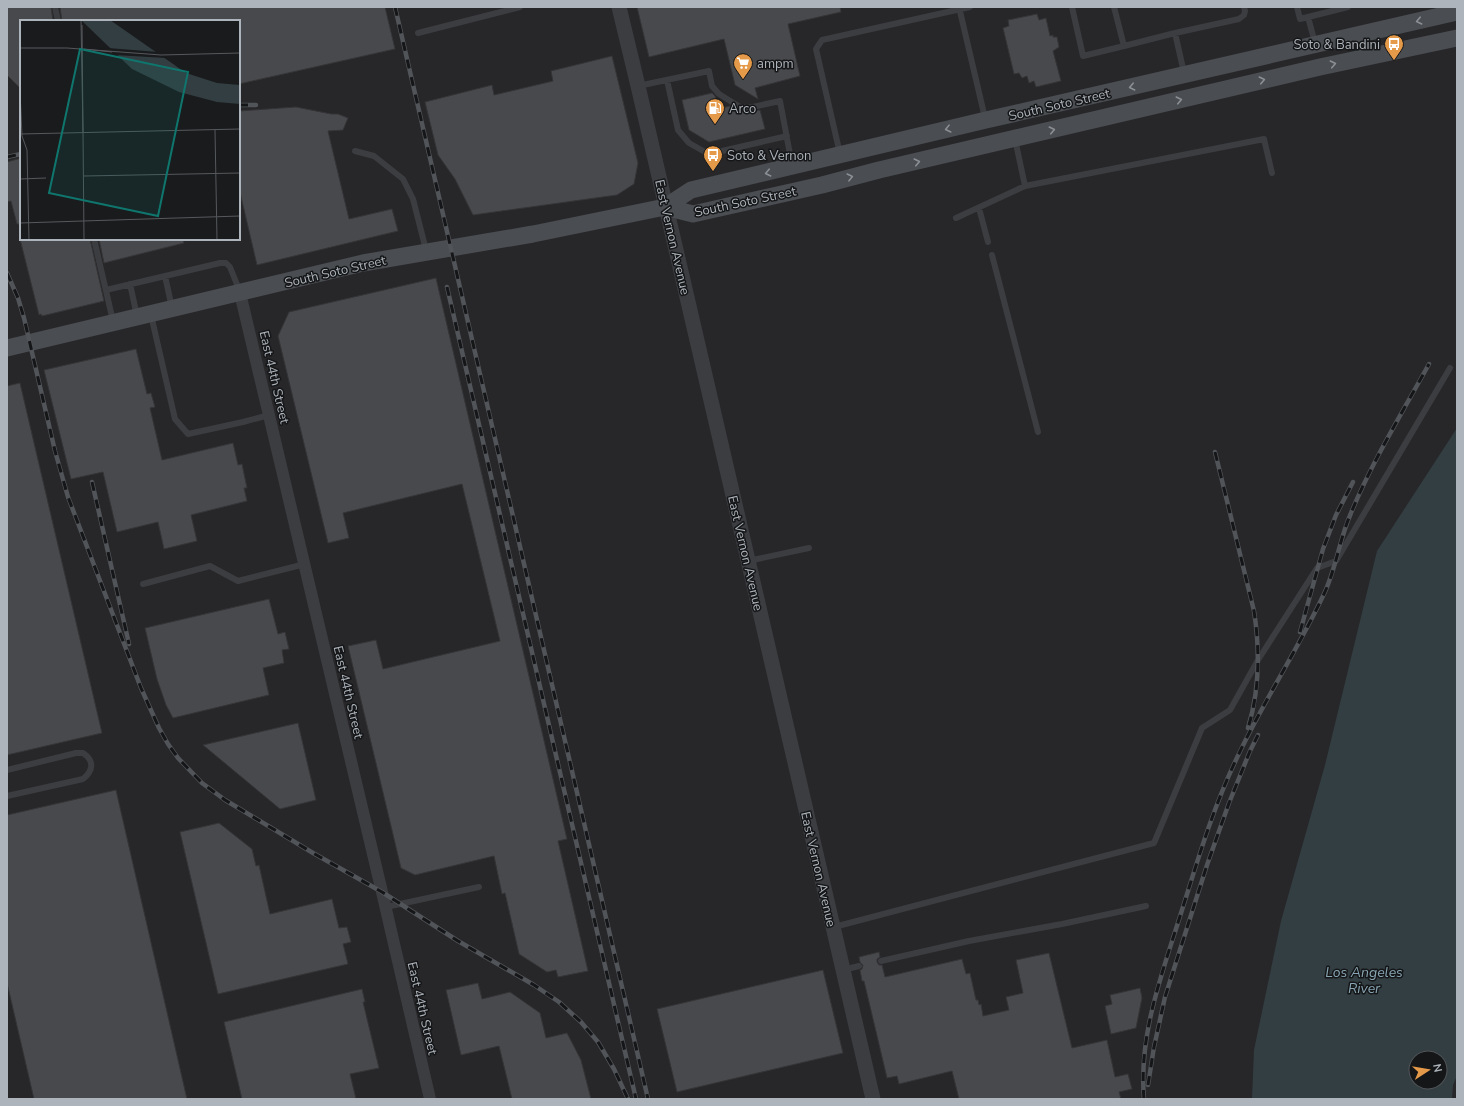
<svg xmlns="http://www.w3.org/2000/svg" width="1464" height="1106" font-family="'Nunito Sans',sans-serif">
  <rect width="100%" height="100%" fill="#1a1b1d"/>
  <!-- built -->
  <path fill="#272729" fill-rule="evenodd" d="M 7,7 L 1457,7 L 1457,1099 L 7,1099 ZM 21,21 L 239,21 L 239,239 L 21,239 ZM 1416,1058 L 1440,1058 L 1440,1082 L 1416,1082 Z"/>
  <!-- water -->
  <path fill="#333e42" fill-rule="evenodd" d="M 1457,428 L 1457,1076 L 1453,1085 L 1452,1099 L 1252,1099 L 1254,1050 L 1281,921 L 1325,765 L 1377,551 ZM 1416,1058 L 1440,1058 L 1440,1082 L 1416,1082 Z"/>
  <!-- building -->
  <path fill="#48494c" stroke="#353538" d="M 7,7 L 51,7 L 53,21 L 21,21 L 21,89 L 7,75 Z
    M 60,7 L 385,7 L 395,49 L 239,84 L 239,21 L 62,21 Z
    M 637,7 L 840,7 L 841,12 L 788,24 L 800,76 L 755,88 L 758,99 L 735,85 L 724,39 L 649,57 Z
    M 1037,14 L 1039,20 L 1046,18 L 1050,36 L 1053,35 L 1053,37 L 1057,37 L 1059,47 L 1053,51 L 1061,81 L 1036,87 L 1034,81 L 1029,83 L 1027,76 L 1022,78 L 1019,73 L 1014,74 L 1003,28 L 1009,26 L 1008,20 Z
    M 612,56 L 638,163 L 634,184 L 617,195 L 473,215 L 455,179 L 438,155 L 425,102 L 492,85 L 494,95 L 553,81 L 551,71 Z
    M 712,93 L 715,96 L 718,109 L 730,106 L 738,111 L 747,112 L 760,110 L 765,129 L 709,142 L 689,130 L 682,100 Z
    M 296,107 L 331,114 L 338,114 L 348,118 L 343,130 L 328,131 L 349,219 L 392,209 L 398,231 L 257,265 L 239,188 L 239,111 Z
    M 21,158 L 21,224 L 17,224 L 11,201 L 7,202 L 7,162 Z
    M 20,239 L 90,239 L 104,301 L 42,316 L 41,314 L 39,315 Z
    M 99,239 L 183,239 L 184,243 L 104,263 Z
    M 436,278 L 567,839 L 558,841 L 588,971 L 558,977 L 556,970 L 547,972 L 519,954 L 505,893 L 502,894 L 494,856 L 415,875 L 401,868 L 348,646 L 376,640 L 383,669 L 500,641 L 462,484 L 343,513 L 349,538 L 328,543 L 278,336 L 289,312 Z
    M 136,349 L 147,394 L 151,393 L 155,407 L 150,408 L 162,460 L 233,443 L 238,465 L 242,464 L 247,488 L 244,488 L 247,501 L 191,515 L 197,541 L 164,549 L 158,522 L 117,532 L 103,472 L 71,479 L 44,370 Z
    M 20,383 L 102,733 L 7,755 L 7,386 Z
    M 269,599 L 278,634 L 285,632 L 289,649 L 282,650 L 284,663 L 263,668 L 269,695 L 173,718 L 166,705 L 157,679 L 145,628 Z
    M 298,723 L 316,800 L 280,809 L 203,745 Z
    M 116,790 L 187,1099 L 34,1099 L 7,983 L 7,815 Z
    M 219,823 L 252,849 L 256,866 L 259,865 L 270,914 L 332,899 L 339,928 L 347,927 L 351,942 L 343,944 L 348,964 L 218,994 L 180,832 Z
    M 879,952 L 880,957 L 877,959 L 877,962 L 879,965 L 882,965 L 885,977 L 962,959 L 966,974 L 970,973 L 976,1000 L 978,1000 L 979,1005 L 981,1004 L 983,1016 L 1009,1010 L 1006,997 L 1023,993 L 1016,960 L 1049,953 L 1072,1048 L 1107,1040 L 1115,1077 L 1128,1074 L 1132,1089 L 1119,1092 L 1121,1099 L 959,1099 L 952,1071 L 899,1084 L 897,1076 L 887,1078 L 864,981 L 862,981 L 860,970 L 862,969 L 863,965 L 860,962 L 859,957 Z
    M 823,970 L 843,1053 L 677,1092 L 657,1009 Z
    M 478,983 L 482,999 L 510,992 L 540,1013 L 546,1038 L 567,1033 L 581,1060 L 591,1099 L 512,1099 L 499,1046 L 461,1055 L 446,990 Z
    M 1140,988 L 1142,998 L 1136,1028 L 1111,1034 L 1105,1006 L 1112,1004 L 1110,995 Z
    M 362,989 L 365,1002 L 363,1002 L 379,1068 L 350,1074 L 356,1099 L 242,1099 L 224,1022 Z"/>
  <g fill="none" stroke-linecap="round" stroke-linejoin="round">
    <!-- service -->
    <path stroke="#3c3d41" stroke-width="6" d="M 55,7 L 58,21
      M 959,7 L 985,118
      M 1072,7 L 1083,56 L 1124,46
      M 1114,7 L 1124,46 L 1175,33
      M 1297,7 L 1300,19 L 1348,7
      M 1308,17 L 1315,43
      M 418,33 L 520,7
      M 1184,73 L 1175,33 L 1239,19 L 1244,15 L 1245,11 L 1244,7
      M 667,80 L 678,130 L 689,143 L 705,152 L 722,151 L 787,136
      M 638,86 L 709,71 L 712,86 L 719,94 L 740,107 L 748,108 L 780,101 L 792,165
      M 1015,139 L 1025,186
      M 355,151 L 374,156 L 403,179 L 413,199 L 426,250
      M 840,154 L 816,49 L 822,40 L 970,7
      M 979,208 L 988,242
      M 956,218 L 1025,186 L 1264,139 L 1272,173
      M 94,239 L 113,321
      M 992,255 L 1038,432
      M 165,276 L 172,308
      M 130,284 L 137,316
      M 106,290 L 220,263 L 226,263 L 230,267 L 240,292
      M 151,315 L 175,419 L 188,434 L 243,422 L 269,415
      M 748,561 L 809,548
      M 143,584 L 210,566 L 238,581 L 305,564
      M 7,770 L 76,753 L 83,753 C 95,761 93,771 83,779 L 7,796
      M 386,907 L 479,887
      M 834,927 L 1154,843 L 1202,728 L 1230,710 L 1258,660 L 1317,568 L 1336,561 L 1450,368
      M 881,961 L 969,941 L 1062,924 L 1146,906
      M 843,970 L 859,966"/>
    <!-- minor -->
    <path stroke="#3c3d41" stroke-width="12" d="M 240,293 L 382,892 L 430,1099"/>
    <!-- tertiary -->
    <path stroke="#3c3d41" stroke-width="15" d="M 619,7 L 638,86 L 873,1099"/>
    <!-- secondary -->
    <path stroke="#4a4d51" stroke-width="17" d="M 665,207 L 693,214 L 822,185 L 879,170 L 1320,67 L 1457,38
      M 7,348 L 363,263 L 533,234 L 665,207 L 691,190 L 986,120 L 1457,12"/>
    <!-- rail casing -->
    <g stroke="#515458" stroke-width="4.5">
      <path id="rail" d="M 395,7 L 648,1099
        M 239,105 L 256,105
        M 7,157 L 21,154
        M 7,273 L 18,298 L 24,318 L 55,451 L 68,497 L 141,688 L 159,728 L 168,744 L 178,758 L 202,783 L 225,800 L 313,853 L 382,892 L 458,941 L 534,985 L 559,1002 L 581,1022 L 598,1042 L 614,1069 L 628,1099
        M 447,287 L 636,1099
        M 1215,452 L 1254,611 C 1260,650 1260,689 1248,728
        M 92,482 L 129,644
        M 1300,632 L 1323,549 L 1336,515 L 1353,482
        M 1148,1085 L 1154,1047 L 1165,997 L 1207,865 L 1229,803 L 1250,751 L 1258,735
        M 1144,1099 C 1139,1042 1157,988 1174,935 C 1193,877 1209,817 1235,762 C 1261,705 1296,653 1323,596 C 1336,570 1339,540 1351,513 C 1372,462 1402,413 1429,364"/>
    </g>
    <!-- rail -->
    <use href="#rail" stroke="#151618" stroke-width="3" stroke-dasharray="9" stroke-linecap="butt"/>
  </g>
  <!-- one-way arrows -->
  <defs><path id="oneway-chevron" d="M-2-3.5L2.5 0L-2 3.5" fill="none" stroke-width="1.6" stroke-linecap="round" stroke-linejoin="round"/></defs>
  <g stroke="#8b9096">
    <use href="#oneway-chevron" transform="translate(1419 21) rotate(167)"/>
    <use href="#oneway-chevron" transform="translate(1333 64) rotate(-12)"/>
    <use href="#oneway-chevron" transform="translate(1262 80) rotate(-13)"/>
    <use href="#oneway-chevron" transform="translate(1132 87) rotate(167)"/>
    <use href="#oneway-chevron" transform="translate(1179 100) rotate(-13)"/>
    <use href="#oneway-chevron" transform="translate(948 129) rotate(166)"/>
    <use href="#oneway-chevron" transform="translate(1052 130) rotate(-13)"/>
    <use href="#oneway-chevron" transform="translate(917 162) rotate(-13)"/>
    <use href="#oneway-chevron" transform="translate(768 173) rotate(167)"/>
    <use href="#oneway-chevron" transform="translate(850 177) rotate(-14)"/>
  </g>
  <!-- icons -->
  <defs>
    <g id="bus-pin" transform="scale(1)"><path d="M0 17L-7.5 6A9.5 9.5 0 1 1 7.5 6Z" fill="#e59a4a" stroke="#151618"/><path d="M-5-6H5V4H4V6H2V4H-2V6H-4V4H-5ZM-3.5-4V0h7V-4ZM-3.5 1.2v1.5H-2V1.2ZM2 1.2v1.5H3.5V1.2Z" fill="#fff"/></g>
    <g id="supermarket-pin" transform="scale(1)"><path d="M0 17L-7.5 6A9.5 9.5 0 1 1 7.5 6Z" fill="#e59a4a" stroke="#151618"/><path d="M-6-5.5h2.5l.6 2H6L4.5 2H-2.5L-4.4-4H-6ZM-1.5 3.2a1.3 1.3 0 1 0 .1 0ZM3 3.2a1.3 1.3 0 1 0 .1 0Z" fill="#fff"/></g>
    <g id="fuel-pin" transform="scale(1)"><path d="M0 17L-7.5 6A9.5 9.5 0 1 1 7.5 6Z" fill="#e59a4a" stroke="#151618"/><path d="M-5.5-6h7V0h2V4h1.3V-2.5L3-4.5l.8-.8L6-3V5H2.5V1h-1V6h-7ZM-4.2-4.7v3.2H.2V-4.7Z" fill="#fff"/></g>
  </defs>
  <g fill-rule="evenodd">
    <use href="#bus-pin" x="1394" y="44"/>
    <use href="#supermarket-pin" x="743" y="63"/>
    <use href="#fuel-pin" x="715" y="108"/>
    <use href="#bus-pin" x="713" y="155"/>
  </g>
  <g text-anchor="middle" stroke-width="3" stroke-linejoin="round" paint-order="stroke">
    <!-- poi labels -->
    <g font-size="13" fill="#aeb4bb" stroke="#151618" text-anchor="start">
      <text x="1380" y="49" text-anchor="end">Soto &amp; Bandini</text>
      <text x="757" y="68">ampm</text>
      <text x="729" y="113">Arco</text>
      <text x="727" y="160">Soto &amp; Vernon</text>
    </g>
    <!-- street labels -->
    <g font-size="13" fill="#aeb4bb" stroke="#151618">
      <text transform="translate(1059 104) rotate(-13)" y="5">South Soto Street</text>
      <text transform="translate(745 201) rotate(-12)" y="5">South Soto Street</text>
      <text transform="translate(673 237) rotate(77)" y="5">East Vernon Avenue</text>
      <text transform="translate(335 271) rotate(-13)" y="5">South Soto Street</text>
      <text transform="translate(275 377) rotate(77)" y="5">East 44th Street</text>
      <text transform="translate(746 553) rotate(77)" y="5">East Vernon Avenue</text>
      <text transform="translate(349 692) rotate(77)" y="5">East 44th Street</text>
      <text transform="translate(819 869) rotate(77)" y="5">East Vernon Avenue</text>
      <text transform="translate(423 1008) rotate(77)" y="5">East 44th Street</text>
    </g>
    <!-- water labels -->
    <g font-size="14" font-style="italic" fill="#88a5b3" stroke="#151618">
      <text x="1364" y="977">Los Angeles<tspan x="1364" dy="16">River</tspan></text>
    </g>
  </g>
  <!-- overview -->
  <g transform="translate(20 20)">
    <rect width="220" height="220" fill="#1a1b1d"/>
    <path d="M 61,0 L 90,0 L 166,53 L 197,63 L 220,65 L 220,84 L 197,82 L 159,72 L 112,49 Z" fill="#333e42"/>
    <path d="M 88,28 L 138,32 L 146,38 L 95,35 Z" fill="#1a1b1d"/>
    <path fill="none" stroke="#55585c" stroke-width="1" d="M 61,0 L 63,112M 62,5 L 64,220M 0,28 L 47,28 L 141,35 L 220,33M 64,29 L 92,32M 0,71 L 2,116 L 7,130 L 9,220M 195,110 L 197,220M 0,114 L 220,109M 64,156 L 220,153M 0,159 L 26,158M 0,203 L 220,196"/>
    <path fill="#0f766e" fill-opacity="0.15" stroke="#0f766e" stroke-width="2" d="M 60,29 L 168,52 L 138,196 L 29,173 Z"/>
    <rect width="220" height="220" fill="none" stroke="#aeb4bb" stroke-width="2"/>
  </g>
  <!-- border -->
  <rect width="1464" height="1106" fill="none" stroke="#aeb4bb" stroke-width="16"/>
  <!-- north arrow -->
  <g transform="translate(1428 1070) rotate(78)"><circle r="19" fill="#151618" stroke="#525559"/>
  <path d="M0-3L7 15L0 10L-7 15Z" fill="#e59a4a"/>
  <text y="-6" font-size="11" font-weight="bold" text-anchor="middle" fill="#aeb4bb">N</text>
  </g>
</svg>
